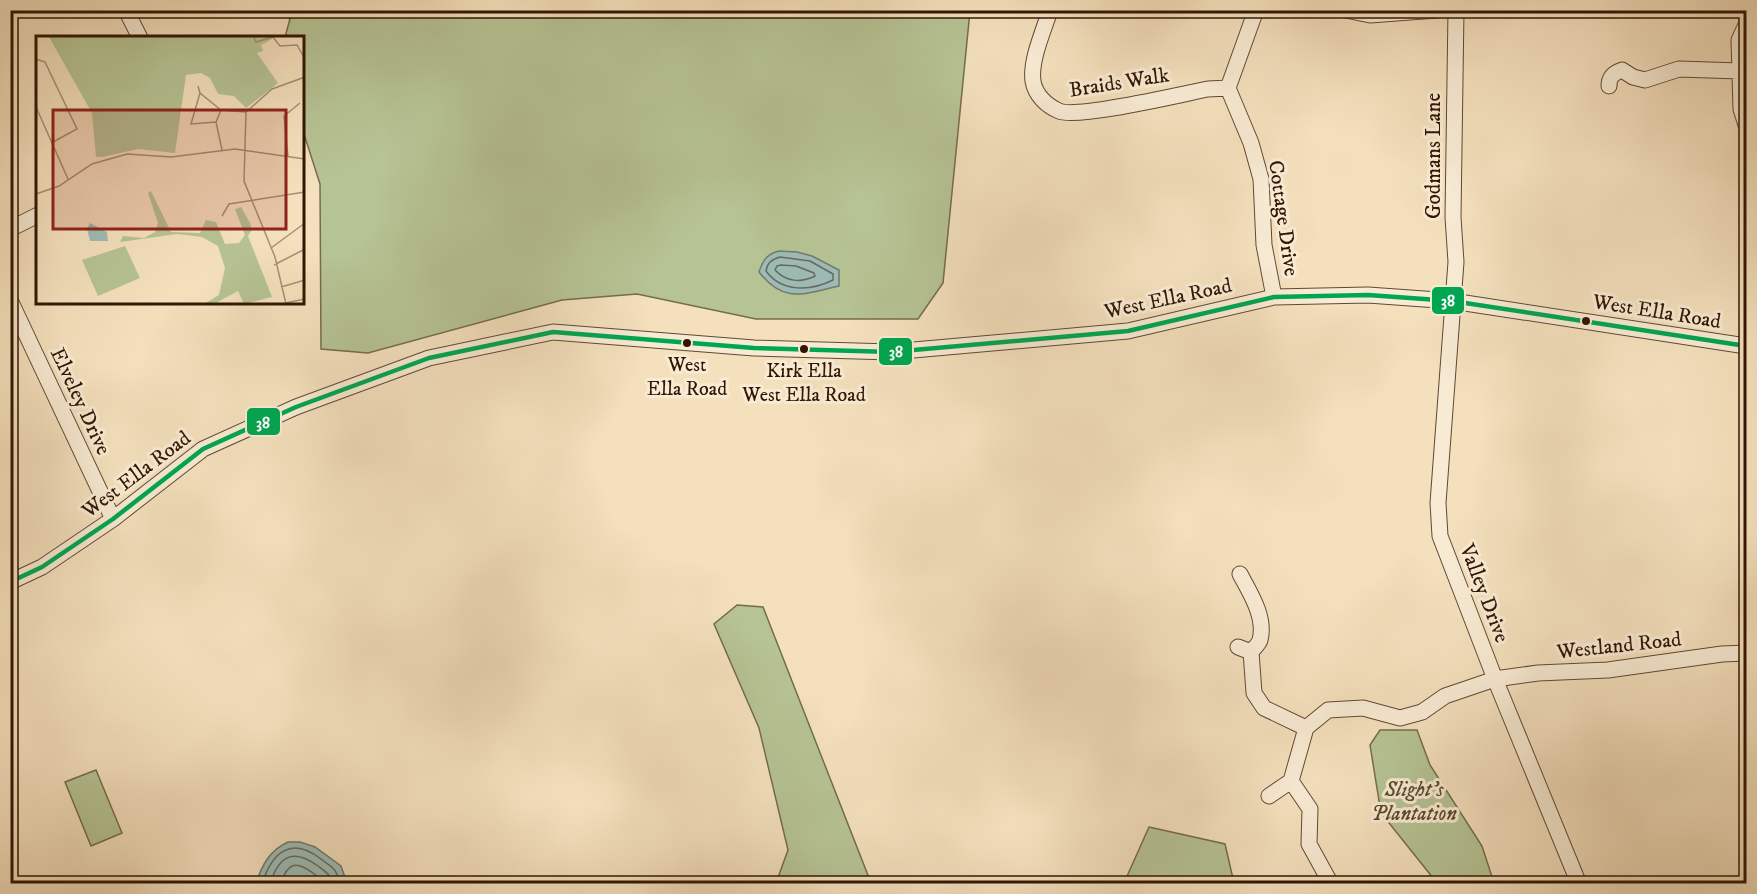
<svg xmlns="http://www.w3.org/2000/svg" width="1757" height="894" font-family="'IM FELL DW Pica',serif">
  <rect width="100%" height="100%" fill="#f4e0bd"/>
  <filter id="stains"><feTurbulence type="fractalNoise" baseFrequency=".00333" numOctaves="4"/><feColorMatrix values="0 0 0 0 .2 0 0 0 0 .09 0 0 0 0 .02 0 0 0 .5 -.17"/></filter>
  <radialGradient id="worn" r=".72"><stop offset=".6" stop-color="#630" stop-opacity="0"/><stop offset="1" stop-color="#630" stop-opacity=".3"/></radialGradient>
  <!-- green -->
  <path fill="#b6c394" stroke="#746c4c" stroke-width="1.5" d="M 277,11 L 970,11 L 943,283 L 918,319 L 756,319 L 637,294 L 562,300 L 368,353 L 321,349 L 320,184 L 303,131 L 303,38 L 285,37 L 290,19 Z
    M 737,605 L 763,607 L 871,883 L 776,883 L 788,850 L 759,728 L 714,624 Z
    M 1380,730 L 1417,730 L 1430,765 L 1482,846 L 1494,883 L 1437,883 L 1381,813 L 1370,745 Z
    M 96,770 L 122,833 L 91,846 L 65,782 Z
    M 1149,827 L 1225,844 L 1234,883 L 1124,883 Z"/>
  <!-- water -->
  <path fill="#9dbcb7" stroke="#727a6f" stroke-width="1.5" d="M 779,251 L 797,252 L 812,256 L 839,270 L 839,286 C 803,294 784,304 759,272 C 763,260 767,254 779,251 Z
    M 288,842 L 300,842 L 315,847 L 341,866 L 346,880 L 349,883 L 256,883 C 262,865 270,850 288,842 Z"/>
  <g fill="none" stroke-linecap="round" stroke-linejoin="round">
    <!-- shore -->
    <path stroke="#68695d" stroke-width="1.5" d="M 780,257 L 810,261 L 833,274 L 833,280 C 811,291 782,293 766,271 C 767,263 772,259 780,257 Z
      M 781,265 L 796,266 L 814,273 L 815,276 C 801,283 786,282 775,270 L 777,266 Z
      M 262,884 C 272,852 291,836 321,859 C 335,870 334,866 341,884
      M 270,884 C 279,855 294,848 318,866 C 326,872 330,874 333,884
      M 280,884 C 288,863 295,860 313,873 C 317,877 321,879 324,884"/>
    <!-- minor casing -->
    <g stroke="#624832" stroke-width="17">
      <path id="minor" d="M 126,10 L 140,38
        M 1050,10 C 1044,30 1030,60 1033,81 C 1035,95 1047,106 1059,111 C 1078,119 1182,94 1208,89 L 1228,88
        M 1256,10 L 1228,88 L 1251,143 L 1261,179 L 1264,245 L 1274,297
        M 1346,10 L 1370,15 L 1437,10
        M 1456,10 L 1453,217 L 1456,262 L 1438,503 L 1440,536 L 1495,679 L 1579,884
        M 1746,25 L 1739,40 L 1741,109 L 1746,125
        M 1609,86 C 1609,77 1613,73 1622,70 L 1633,77 L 1645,80 L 1679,69 L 1740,71
        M 10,229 L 38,215
        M 10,300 L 113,519
        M 10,582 L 42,567 L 113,519 L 203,449 L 296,407 L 429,358 L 553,332 L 754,348 L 891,352 L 1128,331 L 1274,297 L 1368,295 L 1452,301 L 1746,346
        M 1238,647 L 1251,652 C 1254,648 1259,644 1260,640 C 1266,617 1250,593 1240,574
        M 1251,652 L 1254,693 L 1264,708 L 1306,728
        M 1291,781 L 1310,809 L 1309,844 L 1331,884
        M 1269,796 L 1291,781 L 1306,728 L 1328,710 L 1363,708 L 1400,718 L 1422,712 L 1445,696 L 1495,679 L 1538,673 L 1608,670 L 1722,654 L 1746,653"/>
    </g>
    <!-- minor -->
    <use href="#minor" stroke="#f8ebd4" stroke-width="15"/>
    <!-- bus-1 casing -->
    <g stroke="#f8ebd4" stroke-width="9">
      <path id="bus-1" d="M 10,582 L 42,567 L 113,519 L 203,449 L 296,407 L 429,358 L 553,332 L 754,348 L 891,352 L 1128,331 L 1274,297 L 1368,295 L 1452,301 L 1746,346"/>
    </g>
    <!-- bus-1 -->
    <use href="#bus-1" stroke="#00a651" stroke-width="4.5"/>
  </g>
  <!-- markers -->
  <g fill="#321603" stroke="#f8ebd4" stroke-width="2">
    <circle cx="1586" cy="321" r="5"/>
    <circle cx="687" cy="343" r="5"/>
    <circle cx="804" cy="349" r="5"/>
  </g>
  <g text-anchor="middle" stroke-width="6" stroke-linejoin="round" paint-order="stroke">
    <!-- bus labels -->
    <g font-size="20" fill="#321603" stroke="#f8ebd4">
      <text x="687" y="371">West<tspan x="687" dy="24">Ella Road</tspan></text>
      <text x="804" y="377">Kirk Ella<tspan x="804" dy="24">West Ella Road</tspan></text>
    </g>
    <!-- street labels -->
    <g font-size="21" fill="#321603" stroke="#f8ebd4">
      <text transform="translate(1119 82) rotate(-9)" y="7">Braids Walk</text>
      <text transform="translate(1433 156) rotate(-90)" y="7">Godmans Lane</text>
      <text transform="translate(1284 218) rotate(82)" y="7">Cottage Drive</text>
      <text transform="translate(1168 298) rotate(-12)" y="7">West Ella Road</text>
      <text transform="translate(1657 311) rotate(9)" y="7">West Ella Road</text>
      <text transform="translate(81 401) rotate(65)" y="7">Elveley Drive</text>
      <text transform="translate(136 474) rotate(-37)" y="7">West Ella Road</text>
      <text transform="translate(1485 593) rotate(69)" y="7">Valley Drive</text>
      <text transform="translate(1619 645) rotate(-6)" y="7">Westland Road</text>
    </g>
    <!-- park labels -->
    <g font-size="21" font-style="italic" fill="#5a4a2e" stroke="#f8ebd4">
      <text x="1414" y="796">Slight's<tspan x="1414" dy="24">Plantation</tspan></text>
    </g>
  </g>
  <!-- overview -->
  <g transform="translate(36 36)">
    <rect width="268" height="268" fill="#f4e0bd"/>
    <path d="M 233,0 L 236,3 L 225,9 L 227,15 L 221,17 L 242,47 L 210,72 L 198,60 L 182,58 L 174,42 L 165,37 L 150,39 L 139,117 L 102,113 L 66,121 L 60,121 L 56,77 L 13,1 ZM 115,155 L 135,196 L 164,197 L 170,184 L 180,186 L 189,208 L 203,207 L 209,199 L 199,173 L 205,171 L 214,187 L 216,194 L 212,200 L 236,261 L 208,268 L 202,255 L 178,268 L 168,268 L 183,259 L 189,232 L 182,210 L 166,201 L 141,198 L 84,206 L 87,200 L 108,202 L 119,196 L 122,187 L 112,157 ZM 89,210 L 104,242 L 62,260 L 46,224 Z" fill="#b6c394"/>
    <path d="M 54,187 L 71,196 L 72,205 L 54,205 L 51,193 Z" fill="#9dbcb7"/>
    <path fill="none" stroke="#a68f73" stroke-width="1.5" d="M 217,0 L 220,6 L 237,1M 236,0 L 244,10 L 261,9 L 269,23M 0,23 L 9,26 L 41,93 L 15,107M 162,50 L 164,57 L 185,74 L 210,76M 164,57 L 155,88 L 180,86M 0,71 L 32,143M 185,74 L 180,86 L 186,114M 252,121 L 248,80 L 264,67M 0,158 L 23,150 L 56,128 L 91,118 L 135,121 L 199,113 L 269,123M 186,180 L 193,168 L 269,156M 235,212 L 269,187M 238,229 L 269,213M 245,251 L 269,244M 249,267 L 269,263M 250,268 L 239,221 L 208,145 L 210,76 L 236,53 L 269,41"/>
    <path fill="#8f2418" fill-opacity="0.15" stroke="#8f2418" stroke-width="3" d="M 17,74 L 250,74 L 250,193 L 17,193 Z"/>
    <rect width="268" height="268" fill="none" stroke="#321603" stroke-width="3"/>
  </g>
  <g stroke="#f8ebd4" stroke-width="2">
    <rect x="1431" y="286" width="34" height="29" rx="6" fill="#00a651"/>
    <rect x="878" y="337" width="35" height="29" rx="6" fill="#00a651"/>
    <rect x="246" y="407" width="35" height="29" rx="6" fill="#00a651"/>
  </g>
  <g font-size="16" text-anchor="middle" font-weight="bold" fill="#fff">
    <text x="1448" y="306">38</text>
    <text x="896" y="357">38</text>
    <text x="263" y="428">38</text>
  </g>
  <!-- margin -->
  <rect width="1757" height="894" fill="none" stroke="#f4e0bd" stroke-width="36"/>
  <rect x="12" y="12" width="1733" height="870" fill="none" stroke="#321603" stroke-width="3"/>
  <rect x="18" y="18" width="1721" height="858" fill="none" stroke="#321603" stroke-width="1.5"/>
  <rect width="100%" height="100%" filter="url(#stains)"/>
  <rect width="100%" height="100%" fill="url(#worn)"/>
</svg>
